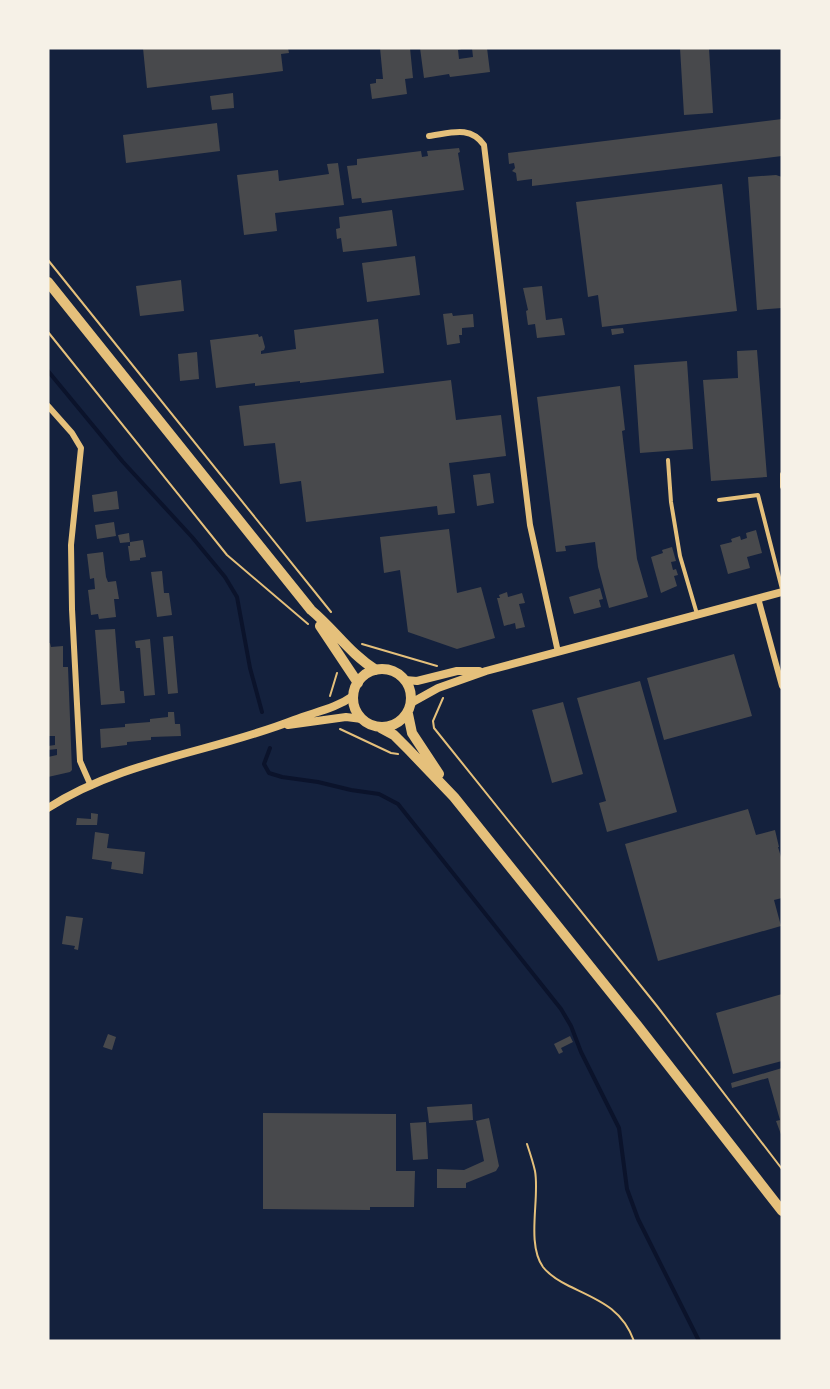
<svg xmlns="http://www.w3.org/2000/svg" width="830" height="1389" font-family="'Exo 2',sans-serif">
  <rect width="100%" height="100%" fill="#14213d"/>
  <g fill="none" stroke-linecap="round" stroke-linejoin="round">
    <!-- stream -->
    <path stroke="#0b132b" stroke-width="4" d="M 48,371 L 123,462 L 192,537 L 225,577 L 237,597 L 250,668 L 262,712
      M 270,748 L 264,764 L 269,773 L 282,777 L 318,782 L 351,790 L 379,794 L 398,804 L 561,1009 L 571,1026 L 581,1052 L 619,1128 L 627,1189 L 638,1219 L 699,1341"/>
  </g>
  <!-- building -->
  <path fill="#48494c" d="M 143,48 L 288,48 L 289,53 L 281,54 L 283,71 L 147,88 Z
    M 380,48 L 410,48 L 413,78 L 405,79 L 407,94 L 372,99 L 370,84 L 376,83 L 376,79 L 383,79 Z
    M 420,48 L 465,48 L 458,50 L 459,59 L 473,57 L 472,48 L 487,48 L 490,72 L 450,77 L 449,74 L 424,78 Z
    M 680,48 L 709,48 L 713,113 L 684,115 Z
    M 233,93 L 234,108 L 212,110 L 210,96 Z
    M 782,119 L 782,156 L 532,186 L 532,179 L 517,181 L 516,173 L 512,171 L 515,168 L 514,163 L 509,164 L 508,153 Z
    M 217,123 L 220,151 L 126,163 L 123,135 Z
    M 459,148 L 460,152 L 458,153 L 464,190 L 362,203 L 361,198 L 352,199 L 347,166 L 357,165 L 357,159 L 421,151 L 422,157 L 428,156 L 427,151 Z
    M 338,163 L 344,205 L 275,213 L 277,231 L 244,235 L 237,175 L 278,170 L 279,181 L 329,174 L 327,164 Z
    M 776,175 L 782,177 L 782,308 L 757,310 L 748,177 Z
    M 722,184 L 737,311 L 602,327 L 598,295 L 588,297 L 576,202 Z
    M 392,210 L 397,246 L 343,252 L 341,238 L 337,239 L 336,229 L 340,228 L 339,217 Z
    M 415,256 L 420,295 L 367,302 L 362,263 Z
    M 181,280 L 184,311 L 140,316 L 136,286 Z
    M 542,286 L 546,320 L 562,318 L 565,335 L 537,338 L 535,324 L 528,325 L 526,311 L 528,310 L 523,288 Z
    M 452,313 L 453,316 L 473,314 L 474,327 L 462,328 L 462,335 L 459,335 L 460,343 L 447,345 L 443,314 Z
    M 378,319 L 384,373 L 300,383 L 300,381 L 255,386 L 255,383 L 216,388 L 210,340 L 258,334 L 259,337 L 262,336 L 265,347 L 264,350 L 261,351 L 261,354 L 296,349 L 294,330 Z
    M 623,328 L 624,333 L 612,335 L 611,329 Z
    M 757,350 L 767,477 L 711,481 L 703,380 L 738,378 L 737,351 Z
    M 197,352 L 199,379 L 180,381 L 178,354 Z
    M 687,361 L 693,449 L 640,453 L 634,365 Z
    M 451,380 L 456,420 L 501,415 L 506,456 L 449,463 L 455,513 L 438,515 L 437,506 L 306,522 L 301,481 L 280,484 L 275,443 L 244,446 L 239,406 Z
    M 620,386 L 625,430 L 622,431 L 637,559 L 648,597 L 609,608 L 598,567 L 595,542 L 565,546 L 566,551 L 556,552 L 537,397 Z
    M 490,473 L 494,503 L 477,506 L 473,475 Z
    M 117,491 L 119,509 L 94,512 L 92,495 Z
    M 114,522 L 116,536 L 97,539 L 95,525 Z
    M 449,529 L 457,593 L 481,587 L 495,638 L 457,649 L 408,632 L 400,570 L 384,573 L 380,537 Z
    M 756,530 L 762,553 L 747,557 L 750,568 L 728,574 L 720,545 L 732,542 L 731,539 L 740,536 L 741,540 L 747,538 L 746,533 Z
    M 129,533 L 130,542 L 120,543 L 118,535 Z
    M 143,540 L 146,557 L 140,558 L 140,560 L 130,561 L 128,546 L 130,546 L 130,542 Z
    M 672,547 L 676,561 L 671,562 L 673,570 L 676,569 L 678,575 L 674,576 L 677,586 L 661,593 L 651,557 L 663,553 L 662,550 Z
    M 103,552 L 106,577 L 108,582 L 116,581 L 119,599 L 114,599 L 116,617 L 99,619 L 98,614 L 91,615 L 88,590 L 95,589 L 94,578 L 90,579 L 87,554 Z
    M 162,571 L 164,593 L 169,593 L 172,615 L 157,617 L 151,572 Z
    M 600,588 L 603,599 L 599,600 L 601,607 L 574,614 L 569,597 Z
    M 507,592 L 508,597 L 522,593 L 525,603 L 519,604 L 525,627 L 516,629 L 515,623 L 504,626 L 497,598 L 500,598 L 499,595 Z
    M 115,629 L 120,691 L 124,691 L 125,703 L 101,705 L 95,630 Z
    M 173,636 L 178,693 L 168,694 L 163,637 Z
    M 150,639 L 155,695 L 144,696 L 140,648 L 136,648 L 135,641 Z
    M 48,643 L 50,643 L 51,647 L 63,646 L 63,667 L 68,667 L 72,770 L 70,772 L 48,777 L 48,757 L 57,755 L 57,749 L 48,750 L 48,746 L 55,745 L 55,736 L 48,736 Z
    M 734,654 L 752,716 L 664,740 L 647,678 Z
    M 640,681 L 677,812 L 607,832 L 599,803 L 606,801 L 577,698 Z
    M 563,702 L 583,774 L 552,783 L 532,710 Z
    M 168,712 L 174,712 L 175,724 L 180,724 L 181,736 L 151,737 L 151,740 L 127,742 L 127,745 L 101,748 L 100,729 L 125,727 L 125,724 L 150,722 L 150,719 L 168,717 Z
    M 748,809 L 756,835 L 775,830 L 779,847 L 778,847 L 781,857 L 782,857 L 782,898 L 774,900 L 781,926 L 658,961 L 625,844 Z
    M 91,813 L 98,814 L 97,825 L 76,825 L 77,818 L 91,819 Z
    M 95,832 L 109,834 L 107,848 L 145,852 L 143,874 L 111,869 L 112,862 L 92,859 Z
    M 66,916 L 83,918 L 78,950 L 74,949 L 75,946 L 62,944 Z
    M 782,994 L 782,1061 L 733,1074 L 716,1013 Z
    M 108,1034 L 116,1037 L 112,1050 L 103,1047 Z
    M 570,1036 L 573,1042 L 561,1048 L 563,1052 L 559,1054 L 554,1044 Z
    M 782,1068 L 782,1137 L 776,1121 L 780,1120 L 768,1078 L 732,1088 L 731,1083 Z
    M 472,1104 L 473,1120 L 429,1123 L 427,1107 Z
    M 263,1113 L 396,1114 L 396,1171 L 415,1171 L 414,1207 L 370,1207 L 370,1210 L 263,1209 Z
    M 489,1118 L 499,1166 L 496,1171 L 466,1183 L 466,1188 L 437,1188 L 437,1169 L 464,1170 L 484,1161 L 476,1121 Z
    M 426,1122 L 428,1159 L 413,1160 L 410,1123 Z"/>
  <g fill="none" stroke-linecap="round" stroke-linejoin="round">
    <!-- path -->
    <path stroke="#e5c07b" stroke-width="2" d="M 48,260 L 331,612
      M 48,332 L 227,555 L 308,624
      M 362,644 L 437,666
      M 330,696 L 337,673
      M 443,698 L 433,721 L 434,728 L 657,1006 L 782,1169
      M 340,729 L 391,753 L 398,754
      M 527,1144 C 530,1153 533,1162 535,1171 C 540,1198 526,1243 543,1267 C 550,1276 559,1281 569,1286 C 598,1300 622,1308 634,1341"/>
    <!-- service -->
    <path stroke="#e5c07b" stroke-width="4" d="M 668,460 L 671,502 L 680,556 L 697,614
      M 782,474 L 782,487
      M 719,500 L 758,495 L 782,589"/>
    <!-- minor -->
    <path stroke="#e5c07b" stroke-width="6" d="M 429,136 C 451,133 470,125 484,145 L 530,525 L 558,652
      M 48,406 L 72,433 L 81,448 L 71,545 L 72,609 L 80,761 L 91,786
      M 758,598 L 782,686"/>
    <!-- tertiary -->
    <path stroke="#e5c07b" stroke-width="8" d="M 405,680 L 417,681 L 457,671 L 479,671
      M 411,703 L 438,688 L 486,671 L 782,592
      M 288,725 L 346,717 L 362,719
      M 48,808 C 123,760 213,752 294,720 C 314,712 335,709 353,696"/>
    <!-- primary -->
    <path stroke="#e5c07b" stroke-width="10" d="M 48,282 L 311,610 C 334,629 350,654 376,670
      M 320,626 L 358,683
      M353 698a29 29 0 1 1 58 0a29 29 0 1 1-58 0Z
      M 408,714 L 412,733 L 439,774
      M 381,728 L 394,735 L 408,749 L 454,797 L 637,1025 L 782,1211"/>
  </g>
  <!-- border -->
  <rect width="830" height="1389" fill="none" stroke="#f6f1e7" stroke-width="99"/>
</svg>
